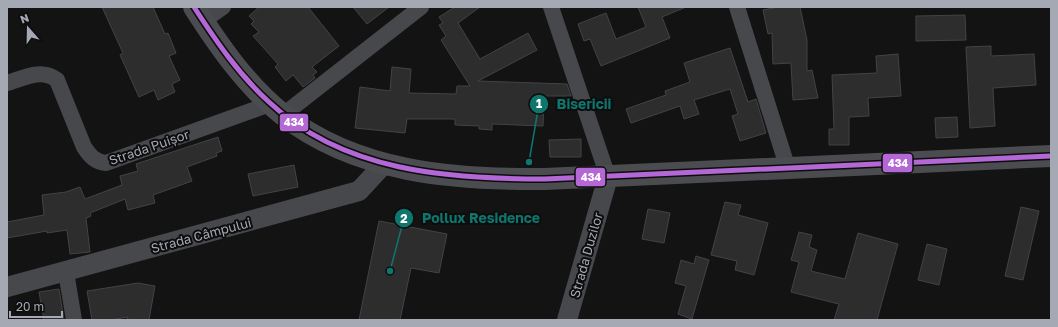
<svg xmlns="http://www.w3.org/2000/svg" width="1058" height="327" font-family="'Golos Text',sans-serif">
  <rect width="100%" height="100%" fill="#131313"/>
  <!-- building -->
  <path fill="#2d2d2e" stroke="#424346" d="M 102,7 L 153,7 L 165,34 L 168,33 L 176,53 L 169,56 L 180,80 L 172,84 L 175,92 L 158,100 L 154,90 L 139,97 L 120,55 L 123,53 Z
    M 259,7 L 308,7 L 339,46 L 312,67 L 317,72 L 313,75 L 315,78 L 303,87 L 293,75 L 286,81 L 275,67 L 278,64 L 253,36 L 259,32 L 251,24 L 254,21 L 249,16 Z
    M 353,7 L 389,7 L 367,24 Z
    M 455,7 L 480,7 L 458,23 L 480,59 L 528,33 L 537,50 L 478,81 L 567,84 L 571,96 L 544,96 L 543,126 L 492,124 L 492,130 L 479,129 L 479,126 L 455,125 L 455,119 L 407,119 L 405,133 L 355,128 L 360,87 L 390,91 L 392,67 L 411,69 L 409,93 L 456,94 L 457,86 L 470,86 L 441,40 L 446,36 L 439,25 L 443,23 L 439,17 Z
    M 638,7 L 686,7 L 662,17 L 670,38 L 601,66 L 590,39 L 584,41 L 578,24 L 606,13 L 616,39 L 646,27 Z
    M 778,7 L 800,7 L 807,40 L 807,71 L 812,70 L 818,98 L 793,100 L 791,63 L 773,64 L 772,33 L 768,34 L 763,10 Z
    M 965,15 L 966,40 L 916,41 L 916,16 Z
    M 991,46 L 991,56 L 1034,54 L 1036,85 L 993,88 L 995,126 L 970,128 L 966,47 Z
    M 730,48 L 748,102 L 756,99 L 766,133 L 740,141 L 732,116 L 738,114 L 730,89 L 694,100 L 699,114 L 684,119 L 680,106 L 631,123 L 626,109 L 666,95 L 665,91 L 690,82 L 684,63 Z
    M 898,54 L 901,96 L 868,98 L 869,116 L 849,117 L 849,145 L 829,145 L 829,129 L 834,129 L 832,75 L 877,73 L 876,56 Z
    M 957,117 L 958,137 L 936,138 L 935,118 Z
    M 218,137 L 222,151 L 216,153 L 217,156 L 187,167 L 192,181 L 153,195 L 155,203 L 128,210 L 125,199 L 90,213 L 91,216 L 86,218 L 90,252 L 70,254 L 67,230 L 47,233 L 47,231 L 7,238 L 7,222 L 44,215 L 42,195 L 66,192 L 80,187 L 85,199 L 122,185 L 120,176 L 138,171 L 136,164 Z
    M 581,139 L 581,157 L 550,157 L 549,140 Z
    M 294,165 L 298,187 L 253,196 L 248,174 Z
    M 725,202 L 741,205 L 738,215 L 768,223 L 754,275 L 735,270 L 737,261 L 711,255 Z
    M 1021,207 L 1039,211 L 1023,280 L 1005,276 Z
    M 648,209 L 670,213 L 664,243 L 642,239 Z
    M 379,221 L 447,234 L 439,273 L 411,268 L 400,320 L 359,320 Z
    M 799,232 L 812,235 L 809,247 L 817,250 L 811,271 L 845,279 L 858,233 L 898,244 L 877,320 L 834,320 L 839,304 L 791,292 L 799,262 L 791,260 Z
    M 927,244 L 947,249 L 939,285 L 918,280 Z
    M 696,256 L 709,260 L 692,319 L 678,314 L 686,286 L 675,283 L 681,260 L 694,264 Z
    M 138,283 L 155,286 L 149,320 L 127,320 L 128,317 L 110,320 L 92,320 L 87,291 Z
    M 59,289 L 64,320 L 44,320 L 39,292 Z"/>
  <g fill="none" stroke-linecap="round" stroke-linejoin="round">
    <!-- minor -->
    <path stroke="#47484b" stroke-width="16" d="M 551,7 L 608,177
      M 737,7 L 788,169
      M 203,21 L 223,7
      M 7,83 C 24,78 41,68 57,80 L 84,147 C 90,156 95,162 106,163 L 270,104
      M 283,115 L 421,7
      M 66,272 L 74,320"/>
    <!-- tertiary -->
    <path stroke="#47484b" stroke-width="20" d="M 7,287 L 359,191 L 384,164
      M 567,320 L 608,177"/>
    <!-- secondary -->
    <path stroke="#4b4c4f" stroke-width="22" d="M 194,7 C 219,46 246,85 282,114 C 356,173 455,180 545,179 L 1051,156"/>
    <!-- bus-1 casing -->
    <g stroke="#0d0d0e" stroke-width="8">
      <path id="bus-1" d="M 194,7 C 216,41 239,75 269,102 C 343,172 449,179 545,179 L 1051,156"/>
    </g>
    <!-- bus-1 -->
    <use href="#bus-1" stroke="#b468d6" stroke-width="5"/>
  </g>
  <g text-anchor="middle" stroke-width="4" stroke-linejoin="round" paint-order="stroke">
    <!-- street labels -->
    <g font-size="13" fill="#a4a9b3" stroke="#0d0d0e">
      <text transform="translate(149 147) rotate(-19)" y="5">Strada Puișor</text>
      <text transform="translate(201 235) rotate(-15)" y="5">Strada Câmpului</text>
      <text transform="translate(586 255) rotate(-74)" y="5">Strada Duzilor</text>
    </g>
  </g>
  <!-- callouts -->
  <path fill="none" stroke="#0f766e" stroke-width="1.5" d="M529 162L539 104M390 271L404 218"/>
  <g fill="#0f766e" stroke="#0d0d0e" stroke-width="1.5">
    <circle cx="529" cy="162" r="4"/>
    <circle cx="390" cy="271" r="4"/>
    <circle cx="539" cy="104" r="10"/>
    <circle cx="404" cy="218" r="10"/>
  </g>
  <g font-size="12" text-anchor="middle" font-weight="bold" fill="#fff">
    <text x="539" y="108">1</text>
    <text x="404" y="223">2</text>
  </g>
  <g font-size="14" text-anchor="middle" font-weight="bold" fill="#0f766e" stroke="#0d0d0e" stroke-width="4" stroke-linejoin="round" paint-order="stroke">
    <text x="584" y="109">Bisericii</text>
    <text x="481" y="223">Pollux Residence</text>
  </g>
  <g stroke="#0d0d0e" stroke-width="1.5">
    <rect x="279" y="113" width="30" height="19" rx="4" fill="#b468d6"/>
    <rect x="882" y="153" width="31" height="20" rx="4" fill="#b468d6"/>
    <rect x="575" y="167" width="31" height="20" rx="4" fill="#b468d6"/>
  </g>
  <g font-size="11" text-anchor="middle" font-weight="bold" fill="#fff">
    <text x="294" y="126">434</text>
    <text x="898" y="167">434</text>
    <text x="591" y="181">434</text>
  </g>
  <!-- border -->
  <rect width="1058" height="327" fill="none" stroke="#a4a9b3" stroke-width="16"/>
  <!-- north arrow -->
  <g transform="translate(28 28) rotate(340)" stroke="#0d0d0e" stroke-width="3" paint-order="stroke">
  <path d="M0-3L7 15L0 10L-7 15Z" fill="#a4a9b3"/>
  <text y="-6" font-size="11" font-weight="bold" text-anchor="middle" fill="#a4a9b3">N</text>
  </g>
  <!-- scale -->
  <path d="M10 311v6h52v-6" fill="none" stroke="#a4a9b3" stroke-width="2"/>
  <text x="16" y="311" font-size="12" fill="#a4a9b3" stroke="#0d0d0e" stroke-width="3" paint-order="stroke">20 m</text>
</svg>
